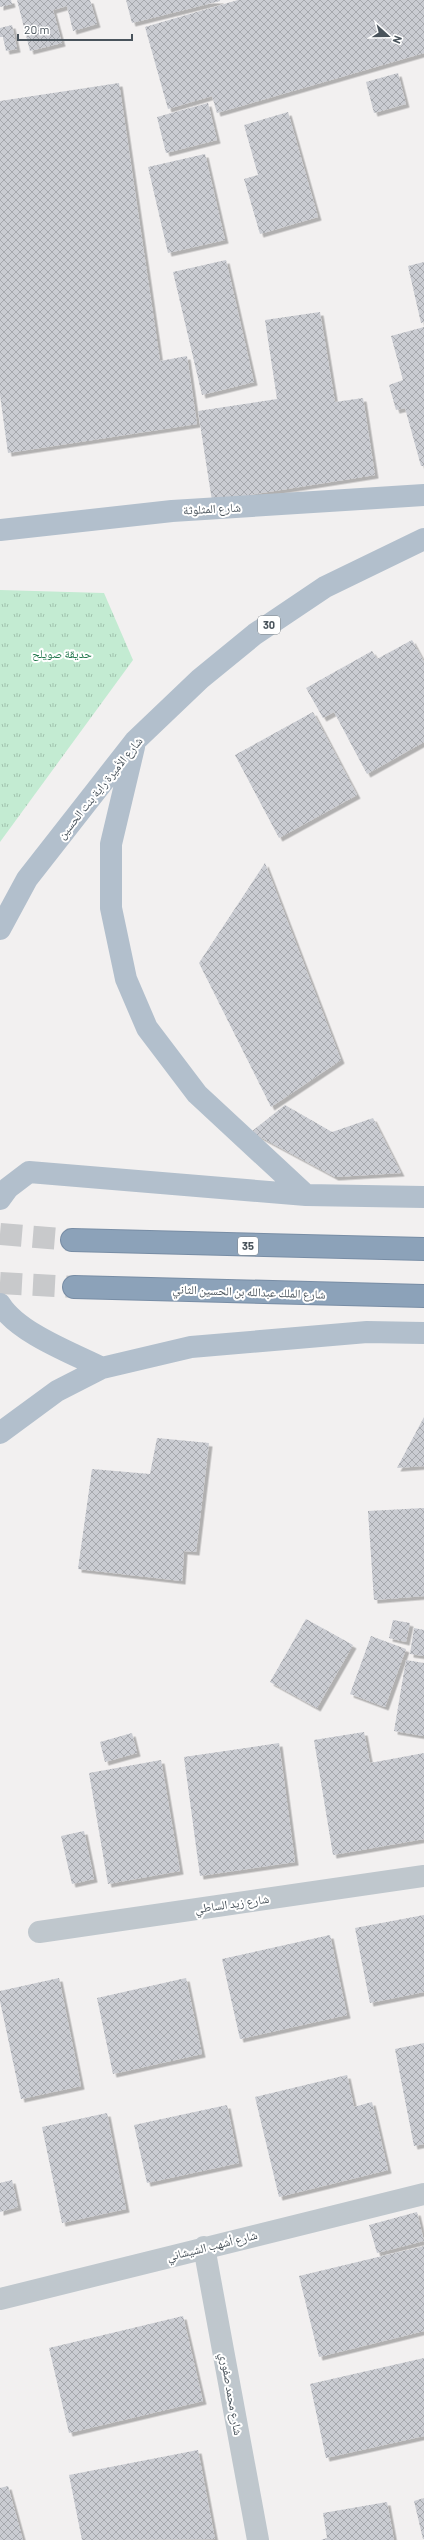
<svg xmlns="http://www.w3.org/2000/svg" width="424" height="2540" font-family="Barlow,'Noto Naskh Arabic',sans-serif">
  <defs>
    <pattern id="park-tufts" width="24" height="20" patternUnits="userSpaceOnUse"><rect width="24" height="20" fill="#c3ebd2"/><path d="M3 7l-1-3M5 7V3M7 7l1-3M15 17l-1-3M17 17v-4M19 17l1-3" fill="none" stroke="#a0c1ad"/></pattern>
    <pattern id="building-cross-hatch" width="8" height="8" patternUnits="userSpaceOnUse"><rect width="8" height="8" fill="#caccd2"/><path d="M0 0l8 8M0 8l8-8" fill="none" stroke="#a6a8ad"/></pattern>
    <filter id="shadow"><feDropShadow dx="3.5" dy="3.5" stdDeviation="0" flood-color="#0004"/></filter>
  </defs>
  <rect width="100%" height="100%" fill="#f2f0f0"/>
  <!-- park -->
  <path fill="url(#park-tufts)" d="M 0,590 L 104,593 L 133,660 L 0,842 Z"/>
  <!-- building -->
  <path fill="url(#building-cross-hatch)" filter="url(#shadow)" d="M 0,0 L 11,0 L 12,4 L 0,7 Z
    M 17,0 L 90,0 L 97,24 L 73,31 L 67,6 L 53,10 L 62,43 L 30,51 Z
    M 126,0 L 220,0 L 220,1 L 132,23 Z
    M 238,0 L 424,0 L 424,53 L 217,113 L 212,96 L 168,109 L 145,27 Z
    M 12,25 L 17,49 L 6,51 L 3,37 L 0,37 L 0,28 Z
    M 398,73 L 406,104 L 374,113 L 366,82 Z
    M 119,83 L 160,361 L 187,356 L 197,424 L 8,453 L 0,395 L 0,101 Z
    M 208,103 L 217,140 L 166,153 L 157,117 Z
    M 288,112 L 318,217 L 260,234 L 244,179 L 258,175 L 244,125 Z
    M 205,154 L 225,240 L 168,253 L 148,167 Z
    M 226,260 L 254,382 L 202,395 L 173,272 Z
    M 424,262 L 424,322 L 421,323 L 408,266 Z
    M 320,312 L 335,402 L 363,398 L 375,475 L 212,501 L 198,411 L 277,399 L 265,320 Z
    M 424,327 L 424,466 L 421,466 L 405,408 L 396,410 L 389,385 L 403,380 L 391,336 Z
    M 412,640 L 424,662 L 424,742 L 367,774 L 334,712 L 323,718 L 306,688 L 372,651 L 377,659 Z
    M 313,712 L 357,795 L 279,838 L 235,755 Z
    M 265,863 L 341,1060 L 271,1107 L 199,963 Z
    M 285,1105 L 332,1132 L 373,1118 L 401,1173 L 335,1177 L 251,1132 Z
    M 424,1417 L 424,1466 L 397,1468 Z
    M 157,1438 L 209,1443 L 196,1552 L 184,1551 L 182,1581 L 78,1569 L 92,1469 L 150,1474 Z
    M 424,1508 L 424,1596 L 374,1600 L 368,1511 Z
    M 306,1619 L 353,1645 L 317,1708 L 270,1682 Z
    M 393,1620 L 410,1623 L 406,1642 L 389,1638 Z
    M 414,1628 L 424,1630 L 424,1656 L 410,1654 Z
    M 371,1636 L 406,1649 L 385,1707 L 350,1694 Z
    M 406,1660 L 424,1663 L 424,1736 L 394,1731 Z
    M 364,1732 L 370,1763 L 424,1753 L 424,1839 L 333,1855 L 314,1740 Z
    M 132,1733 L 137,1753 L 105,1762 L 100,1742 Z
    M 279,1743 L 295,1862 L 200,1876 L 184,1757 Z
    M 161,1760 L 180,1871 L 108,1884 L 89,1773 Z
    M 84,1831 L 94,1879 L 72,1884 L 61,1836 Z
    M 424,1915 L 424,1992 L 370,2003 L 355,1928 Z
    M 330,1935 L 347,2015 L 240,2039 L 222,1959 Z
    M 59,1978 L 81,2086 L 21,2099 L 0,2001 L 0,1991 Z
    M 186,1978 L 202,2054 L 113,2074 L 97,1998 Z
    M 424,2043 L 424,2144 L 414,2146 L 395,2049 Z
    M 347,2075 L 354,2107 L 372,2102 L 388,2170 L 279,2197 L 255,2097 Z
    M 227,2105 L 239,2163 L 147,2183 L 134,2125 Z
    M 107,2113 L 126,2209 L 62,2223 L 42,2127 Z
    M 12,2180 L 18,2207 L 0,2212 L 0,2183 Z
    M 417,2212 L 424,2241 L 377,2253 L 369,2225 Z
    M 424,2246 L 424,2331 L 319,2357 L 299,2276 Z
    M 183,2316 L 203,2401 L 69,2433 L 49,2348 Z
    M 424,2358 L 424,2436 L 326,2458 L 310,2384 Z
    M 198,2450 L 215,2539 L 82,2540 L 69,2475 Z
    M 8,2486 L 23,2540 L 0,2540 L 0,2488 Z
    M 424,2498 L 424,2539 L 423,2539 L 414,2501 Z
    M 387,2502 L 394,2540 L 321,2540 L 327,2538 L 323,2513 Z"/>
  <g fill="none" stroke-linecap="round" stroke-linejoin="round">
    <!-- highway-tunnel -->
    <path stroke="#c8c9cb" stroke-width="22" stroke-dasharray="22 11" stroke-linecap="butt" d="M 0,1234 L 72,1240
      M 0,1283 L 74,1287"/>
    <!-- highway casing -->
    <g stroke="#788da5" stroke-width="24">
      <path id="highway" d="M 72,1240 L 424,1249
        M 74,1287 L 424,1296"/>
    </g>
    <!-- street -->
    <path stroke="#bfc7cd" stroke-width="22" d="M 39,1932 L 424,1876
      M 204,2247 L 258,2540
      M 0,2299 L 424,2194"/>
    <!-- primary -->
    <path stroke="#b2bfcc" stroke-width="22" d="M 0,530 L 172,511 L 424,495
      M 134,747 L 111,844 L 111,908 L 126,979 L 147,1028 L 197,1094 L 306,1195
      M 0,929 L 27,879 L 135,741 L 200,679 L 255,634 L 325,587 L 424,539
      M 0,1199 L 8,1188 L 29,1172 L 306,1195 L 424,1197
      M 0,1304 C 18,1333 72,1353 102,1368
      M 0,1433 L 57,1391 L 102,1368 L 191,1347 L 367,1332 L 424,1333"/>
    <!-- highway -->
    <use href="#highway" stroke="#8ca2b9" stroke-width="22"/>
  </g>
  <g text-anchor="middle" stroke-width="4" stroke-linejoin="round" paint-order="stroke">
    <!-- shield labels -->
    <g fill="#fff" stroke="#80878c" stroke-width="1">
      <rect x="258" y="616" width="22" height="18" rx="3"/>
      <rect x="238" y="1237" width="20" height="18" rx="3"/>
    </g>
    <g font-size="11" font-weight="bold" fill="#49535b">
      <text x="269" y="629">30</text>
      <text x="248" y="1250">35</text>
    </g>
    <!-- street labels -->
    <g font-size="12" fill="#49535b" stroke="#fff">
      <text transform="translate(212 509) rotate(-3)" y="4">شارع المثلوثة</text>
      <text transform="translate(100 788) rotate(-51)" y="4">شارع الأميرة راية بنت الحسين</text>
      <text transform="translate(249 1292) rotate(2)" y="4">شارع الملك عبدالله بن الحسين الثاني</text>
      <text transform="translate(232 1904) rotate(-8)" y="4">شارع زيد الساطي</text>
      <text transform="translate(212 2246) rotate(-14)" y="4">شارع أشهب الشيشاني</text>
      <text transform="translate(231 2394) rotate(80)" y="4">شارع محمد صفوري</text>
    </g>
    <!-- park labels -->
    <g font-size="12" fill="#20764b" stroke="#fff">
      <text x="62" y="658">حديقة صويلح</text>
    </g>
  </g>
  <!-- north arrow -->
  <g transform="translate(388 36) rotate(111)" stroke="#ffffff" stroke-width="3" paint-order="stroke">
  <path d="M0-3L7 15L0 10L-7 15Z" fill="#49535b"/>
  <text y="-6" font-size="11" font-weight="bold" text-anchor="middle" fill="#49535b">N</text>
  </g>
  <!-- scale -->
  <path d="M18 34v6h114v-6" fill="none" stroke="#49535b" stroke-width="2"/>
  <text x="24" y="34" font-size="12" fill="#49535b" stroke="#ffffff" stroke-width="3" paint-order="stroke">20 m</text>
</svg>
